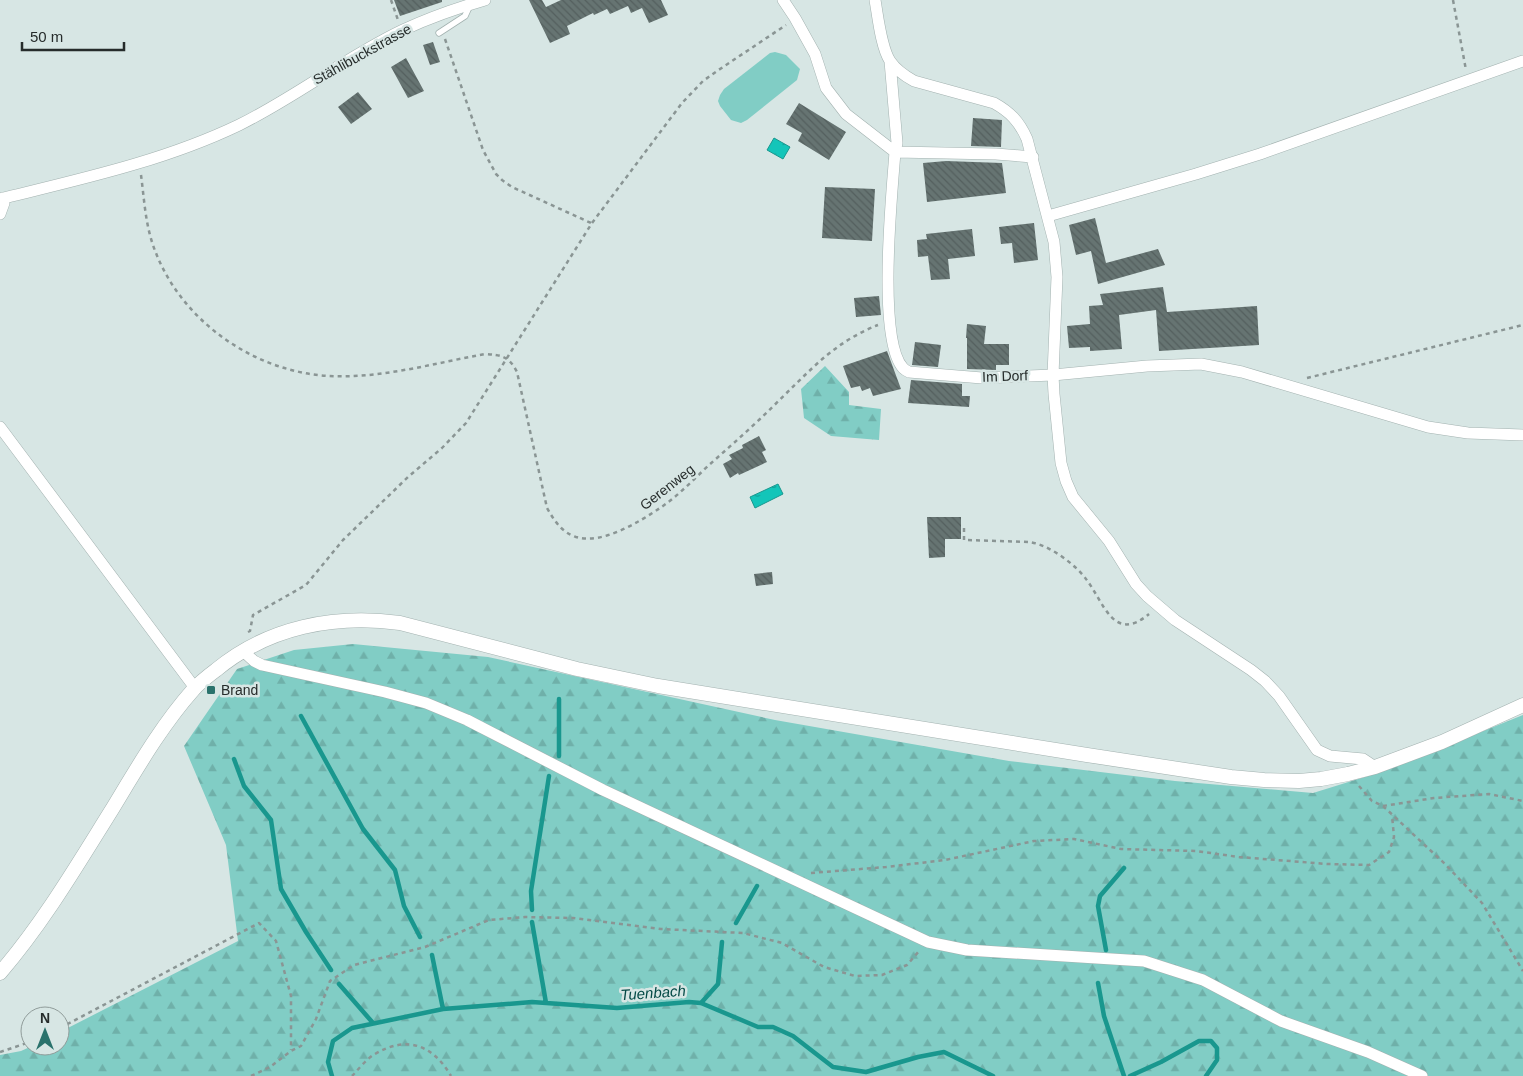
<svg xmlns="http://www.w3.org/2000/svg" width="1523" height="1076" font-family="Helvetica,sans-serif">
  <defs>
    <pattern id="forest-firs" width="22" height="20" patternUnits="userSpaceOnUse" patternTransform="scale(1.25)"><rect width="22" height="20" fill="#81cdc5"/><path d="M5 1l3.5 6h-7zM16 11l3.5 6h-7z" fill="#6fb0a9"/></pattern>
    <pattern id="water-ripples" width="26" height="14" patternUnits="userSpaceOnUse" patternTransform="scale(1.25)"><rect width="26" height="14" fill="#13c5b9"/><path d="M2 4q2-2 4 0t4 0M15 11q2-2 4 0t4 0" fill="none" stroke="#11a097"/></pattern>
    <pattern id="building-back-hatch" width="6" height="6" patternUnits="userSpaceOnUse" patternTransform="scale(1.25)"><rect width="6" height="6" fill="#667472"/><path d="M-1 5l2 2M0 0l6 6M5-1l2 2" fill="none" stroke="#545f5e"/></pattern>
  </defs>
  <rect width="100%" height="100%" fill="#d7e6e4"/>
  <!-- grass -->
  <path fill="#81cdc5" d="M 775,52 L 786,55 L 800,69 L 797,80 L 747,120 L 741,123 L 731,120 L 720,106 L 718,101 L 720,95 L 724,89 L 770,53 Z"/>
  <!-- forest -->
  <path fill="url(#forest-firs)" d="M 825,366 L 849,392 L 849,405 L 881,409 L 879,440 L 831,436 L 804,418 L 801,389 Z
    M 353,644 L 488,657 L 775,720 L 1009,761 L 1175,781 L 1313,793 L 1384,771 L 1523,715 L 1523,1076 L 0,1076 L 0,1055 L 21,1051 L 32,1046 L 60,1046 L 60,1032 L 238,941 L 226,845 L 184,746 L 237,669 L 294,650 Z"/>
  <!-- water -->
  <path fill="url(#water-ripples)" stroke="#19978e" d="M 774,138 L 790,147 L 783,159 L 767,150 Z
    M 778,484 L 783,494 L 755,508 L 750,497 Z"/>
  <g fill="none" stroke-linecap="round" stroke-linejoin="round">
    <!-- stream -->
    <path stroke="#19978e" stroke-width="4.5" d="M 559,699 L 559,756
      M 301,716 L 363,829 L 395,870 L 404,906 L 420,937
      M 234,759 L 244,786 L 271,820 L 281,889 L 306,932 L 331,970
      M 532,910 L 531,891 L 549,776
      M 532,922 L 546,1003
      M 736,923 L 757,886
      M 1106,950 L 1098,906 L 1100,896 L 1124,868
      M 432,955 L 443,1009
      M 1098,983 L 1104,1016 L 1124,1076
      M 339,984 L 373,1023
      M 701,1003 L 718,984 L 722,942
      M 332,1076 L 328,1062 L 333,1041 L 352,1028 L 443,1009 L 532,1002 L 617,1008 L 689,1002 L 701,1003 L 758,1027 L 773,1027 L 793,1036 L 833,1067 L 866,1072 L 918,1057 L 944,1052 L 993,1076
      M 1130,1076 L 1161,1062 L 1199,1041 L 1211,1041 L 1217,1048 L 1217,1060 L 1206,1076"/>
  </g>
  <!-- building -->
  <path fill="url(#building-back-hatch)" d="M 394,0 L 442,0 L 442,2 L 400,16 Z
    M 529,0 L 542,0 L 546,7 L 561,0 L 661,0 L 668,15 L 649,23 L 642,8 L 631,13 L 628,6 L 610,14 L 607,9 L 594,15 L 593,13 L 567,26 L 570,34 L 550,43 Z
    M 433,42 L 440,62 L 430,65 L 423,45 Z
    M 406,58 L 424,91 L 408,98 L 391,67 Z
    M 358,92 L 372,109 L 351,124 L 338,107 Z
    M 799,103 L 846,132 L 829,160 L 798,141 L 802,133 L 786,124 Z
    M 973,118 L 1002,120 L 1001,147 L 971,146 Z
    M 946,161 L 1002,163 L 1006,193 L 927,202 L 923,163 Z
    M 825,187 L 875,189 L 872,241 L 822,238 Z
    M 1095,218 L 1106,263 L 1158,249 L 1165,265 L 1098,284 L 1091,251 L 1076,255 L 1069,225 Z
    M 1034,223 L 1038,260 L 1014,263 L 1012,243 L 1001,244 L 999,227 Z
    M 972,229 L 975,256 L 948,259 L 950,279 L 931,280 L 928,256 L 918,257 L 917,240 L 927,239 L 926,234 Z
    M 1163,287 L 1167,312 L 1257,306 L 1259,345 L 1159,351 L 1156,310 L 1119,315 L 1122,349 L 1090,351 L 1090,347 L 1069,348 L 1067,326 L 1090,324 L 1089,306 L 1103,305 L 1100,294 Z
    M 879,296 L 881,315 L 856,317 L 854,298 Z
    M 967,324 L 986,326 L 984,344 L 1009,344 L 1009,365 L 996,365 L 996,370 L 967,369 L 967,338 L 966,338 Z
    M 915,342 L 941,345 L 938,367 L 912,365 Z
    M 887,351 L 901,389 L 873,396 L 870,388 L 862,391 L 860,386 L 851,388 L 843,366 Z
    M 911,380 L 962,384 L 962,396 L 970,396 L 969,407 L 908,403 Z
    M 759,436 L 766,450 L 762,452 L 767,462 L 739,475 L 738,473 L 730,478 L 723,464 L 732,459 L 729,455 L 743,448 L 742,445 Z
    M 927,517 L 961,517 L 961,539 L 945,539 L 945,557 L 929,558 Z
    M 772,572 L 773,584 L 756,586 L 754,574 Z"/>
  <g fill="none" stroke-linecap="round" stroke-linejoin="round">
    <!-- service casing -->
    <g stroke="#a3b2b0" stroke-width="7">
      <path id="service" d="M 439,33 L 465,16 L 470,5"/>
    </g>
    <!-- minor casing -->
    <g stroke="#a3b2b0" stroke-width="12">
      <path id="minor" d="M 783,0 L 795,18 L 815,54 L 826,88 L 846,114 L 895,152 C 892,193 877,339 903,368 C 905,370 907,371 909,372 L 982,378 L 1053,375 L 1147,366 L 1201,364 L 1242,372 L 1428,427 L 1468,433 L 1523,435
        M 875,0 C 878,17 881,47 890,61 C 896,70 905,76 914,81 L 994,103 C 1010,112 1019,121 1027,139 L 1054,242 L 1057,277 L 1053,375 L 1054,394 L 1061,463 L 1066,481 L 1073,497 L 1109,541 L 1136,584 L 1147,596 L 1175,620 L 1251,670 L 1265,681 L 1279,696 L 1317,750 L 1330,756 L 1363,759 L 1375,767
        M 890,61 L 897,143 L 895,152 L 996,154 L 1033,157
        M 0,199 C 81,179 164,161 239,125 C 296,97 346,57 403,30 C 429,18 457,8 485,0
        M 0,214 L 4,203 L 3,198
        M 1048,216 L 1196,174 L 1260,154 L 1523,61
        M 0,427 L 195,688
        M 243,651 L 254,661 L 262,665 L 385,692 L 426,703 L 467,720 L 603,790 L 928,942 L 967,950 L 1144,961 L 1203,980 L 1281,1021 L 1368,1052 L 1422,1076"/>
    </g>
    <!-- tertiary casing -->
    <g stroke="#a3b2b0" stroke-width="15">
      <path id="tertiary" d="M 0,973 C 43,923 76,867 111,811 C 136,770 161,726 193,690 C 200,682 208,676 216,670 C 268,627 335,614 400,623 L 577,669 L 658,686 L 1087,755 L 1231,777 L 1264,780 L 1299,781 L 1321,779 L 1348,774 L 1375,767 L 1442,742 L 1523,705"/>
    </g>
    <!-- path -->
    <path stroke="#8a9594" stroke-width="2.5" stroke-dasharray="4 4" stroke-linecap="butt" d="M 391,0 L 398,20
      M 1453,0 L 1466,70
      M 445,39 L 483,150 L 496,174 L 502,180 L 512,187 L 591,223
      M 141,175 C 144,197 145,220 152,242 C 176,317 250,371 328,376 C 380,379 435,363 485,354 C 501,355 509,356 517,372 L 547,508 C 554,520 561,532 576,537 C 602,545 639,522 660,508 C 678,496 693,480 709,465 C 726,450 743,435 760,419 C 780,400 799,380 820,361 C 837,346 857,333 878,325
      M 1307,378 L 1523,325
      M 964,528 L 964,540 L 1029,542 C 1048,544 1075,564 1086,579 C 1104,602 1113,644 1149,614
      M 248,632 L 250,631 L 253,615 L 306,585 L 343,540 L 408,477 L 442,448 L 466,423 L 592,223 L 682,103 L 703,81 L 717,71 L 786,25
      M 1359,786 L 1372,801 L 1383,806 L 1445,864 L 1482,903 L 1523,971
      M 1383,806 L 1434,798 L 1489,794 L 1523,801
      M 811,873 L 886,867 L 945,860 L 1034,841 L 1074,839 L 1121,849 L 1196,851 L 1239,857 L 1327,864 L 1369,865 L 1389,852 L 1394,837 L 1392,815
      M 60,1028 L 259,923 L 276,941 L 291,996 L 291,1050
      M 0,1052 L 30,1042
      M 251,1076 L 270,1067 L 291,1051 L 301,1046 L 316,1019 L 330,981 L 354,965 L 425,947 L 489,920 L 525,917 L 573,918 L 661,929 L 743,933 L 782,943 L 824,967 L 855,976 L 882,975 L 907,965 L 920,950
      M 352,1076 C 359,1069 366,1059 375,1054 C 407,1035 433,1045 451,1076"/>
    <!-- service -->
    <use href="#service" stroke="#fff" stroke-width="5.5"/>
    <!-- minor -->
    <use href="#minor" stroke="#fff" stroke-width="11"/>
    <!-- tertiary -->
    <use href="#tertiary" stroke="#fff" stroke-width="14"/>
  </g>
  <!-- markers -->
  <rect fill="#2a726c" stroke="#d7e6e4" stroke-width="2" x="206" y="685" width="10" height="10" rx="2.5"/>
  <g text-anchor="middle" stroke-width="5" stroke-linejoin="round" paint-order="stroke">
    <!-- street labels -->
    <g font-size="14" fill="#262c2b" stroke="#d7e6e4">
      <text transform="translate(362 54) rotate(-29)" y="5">Stählibuckstrasse</text>
      <text transform="translate(1005 376) rotate(-2)" y="5">Im Dorf</text>
      <text transform="translate(667 487) rotate(-38)" y="5">Gerenweg</text>
    </g>
    <!-- poi labels -->
    <g font-size="14" fill="#262c2b" stroke="#d7e6e4" text-anchor="start">
      <text x="221" y="695">Brand</text>
    </g>
    <!-- water labels -->
    <g font-size="15" font-style="italic" fill="#044a46" stroke="#d7e6e4">
      <text transform="translate(653 993) rotate(-4)" y="5">Tuenbach</text>
    </g>
  </g>
  <!-- north arrow -->
  <g transform="translate(45 1031)"><circle r="24" fill="#d7e6e4" stroke="#909c9a"/>
  <path d="M0-4L9 19L0 12L-9 19Z" fill="#2a726c"/>
  <text y="-8" font-size="14" font-weight="bold" text-anchor="middle" fill="#262c2b">N</text>
  </g>
  <!-- scale -->
  <path d="M22 42v8h102v-8" fill="none" stroke="#262c2b" stroke-width="2.5"/>
  <text x="30" y="42" font-size="15" fill="#262c2b" stroke="#d7e6e4" stroke-width="4" paint-order="stroke">50 m</text>
</svg>
